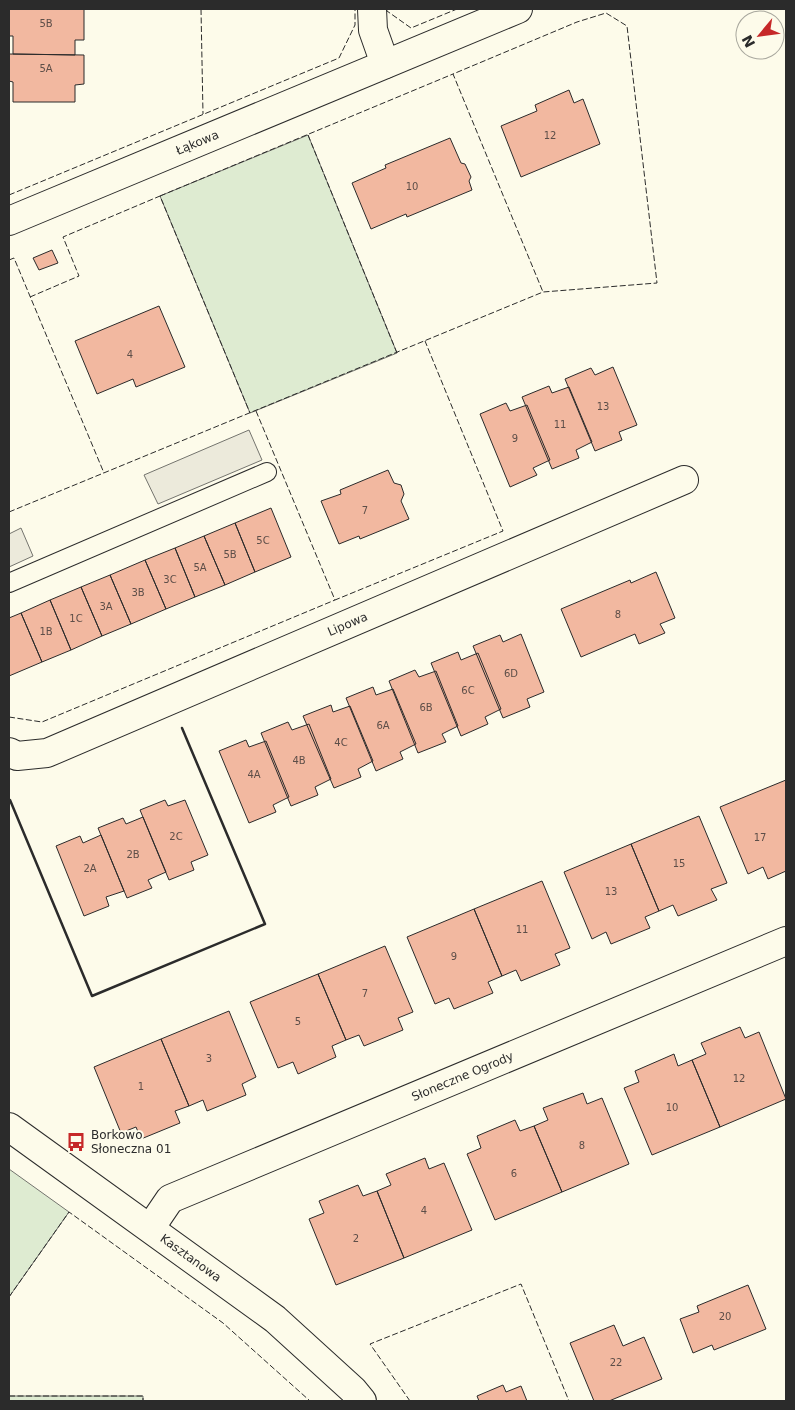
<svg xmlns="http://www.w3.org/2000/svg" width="795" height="1410" font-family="'DejaVu Sans',sans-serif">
  <rect width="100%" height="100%" fill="#fdfbea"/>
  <!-- green -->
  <path fill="#deebd1" stroke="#74746e" d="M 308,135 L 397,353 L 250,413 L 160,196 Z
    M 9,1169 L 69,1212 L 9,1297 Z
    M 9,1396 L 143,1396 L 143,1401 L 9,1401 Z"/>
  <!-- parking -->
  <path fill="#eceadb" stroke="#74746e" d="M 249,430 L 262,460 L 158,504 L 144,475 Z
    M 21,528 L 33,556 L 9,567 L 9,534 Z"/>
  <!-- building -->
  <path fill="#f2b8a0" stroke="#2b2b2b" d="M 9,9 L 84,9 L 84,40 L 75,40 L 75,55 L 13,54 L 13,36 L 9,36 Z
    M 9,54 L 84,55 L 84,84 L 75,85 L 75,102 L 13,102 L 13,82 L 9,81 Z
    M 569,90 L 574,103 L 583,99 L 600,144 L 521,177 L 501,126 L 537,111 L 535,105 Z
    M 450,138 L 461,163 L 465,164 L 471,177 L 469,181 L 472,190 L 407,217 L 406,214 L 371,229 L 352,183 L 386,168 L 385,165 Z
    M 52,250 L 58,263 L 39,270 L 33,258 Z
    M 159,306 L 185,367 L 136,387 L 133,379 L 97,394 L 75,341 Z
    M 613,367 L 637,425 L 619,432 L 622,440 L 595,451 L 565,379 L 591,368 L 595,375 Z
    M 549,386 L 552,393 L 569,387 L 592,442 L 576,450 L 579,458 L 552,469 L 522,397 Z
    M 506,403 L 510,411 L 527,405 L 550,460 L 533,468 L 537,475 L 510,487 L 480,414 Z
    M 388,470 L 394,483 L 401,485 L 404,494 L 401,501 L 409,519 L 360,539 L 359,536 L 339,544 L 321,501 L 341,494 L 340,490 Z
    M 271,508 L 291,557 L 255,572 L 235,523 Z
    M 235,523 L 255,572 L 225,585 L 204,536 Z
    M 204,536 L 225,585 L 195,597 L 175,548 Z
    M 175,548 L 195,597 L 166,609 L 145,560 Z
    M 145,560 L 166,609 L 131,624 L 110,575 Z
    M 656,572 L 675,618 L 660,624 L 665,633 L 639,644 L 635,634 L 581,657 L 561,609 L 630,580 L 631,583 Z
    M 110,575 L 131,624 L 102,636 L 81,587 Z
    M 81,587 L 102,636 L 71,650 L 50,600 Z
    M 50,600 L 71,650 L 42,662 L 21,613 Z
    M 21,613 L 42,662 L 9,676 L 9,618 Z
    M 521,634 L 544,692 L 527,699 L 530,707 L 503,718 L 473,646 L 500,635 L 503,642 Z
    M 458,652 L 461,660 L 478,653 L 501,709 L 485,717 L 488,724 L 461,736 L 431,663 Z
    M 415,670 L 419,677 L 436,671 L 458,726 L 442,734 L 446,742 L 418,753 L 389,681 Z
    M 373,687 L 376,695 L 393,689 L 416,744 L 400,752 L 403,759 L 376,771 L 346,698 Z
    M 331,705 L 333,712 L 350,706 L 373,761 L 358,769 L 361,777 L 334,788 L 303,716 Z
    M 288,722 L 292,730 L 309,724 L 331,779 L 315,787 L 318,795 L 291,806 L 261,733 Z
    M 246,740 L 249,747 L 266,741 L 289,797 L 273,805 L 276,812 L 249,823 L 219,751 Z
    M 786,780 L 786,871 L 768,879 L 763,867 L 748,874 L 720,807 Z
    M 165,800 L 168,806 L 185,800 L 208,855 L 191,862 L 194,870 L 169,880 L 140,810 Z
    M 699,816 L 727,883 L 711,889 L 717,900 L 678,916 L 673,905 L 659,911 L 631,844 Z
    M 143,817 L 166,872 L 148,880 L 152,888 L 127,898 L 98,828 L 123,818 L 126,824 Z
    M 101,835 L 124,891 L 106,897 L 109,906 L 84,916 L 56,846 L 80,836 L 83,843 Z
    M 631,844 L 659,911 L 645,917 L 650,928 L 611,944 L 606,932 L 592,939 L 564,872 Z
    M 542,881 L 570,948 L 555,954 L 560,965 L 521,981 L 516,970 L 502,976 L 474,909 Z
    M 474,909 L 502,976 L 488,982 L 493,993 L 454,1009 L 449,998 L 435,1004 L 407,937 Z
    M 385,946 L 413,1012 L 398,1018 L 403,1030 L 364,1046 L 359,1035 L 346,1040 L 318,974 Z
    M 318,974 L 346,1040 L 332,1046 L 336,1057 L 298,1074 L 293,1062 L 278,1068 L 250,1002 Z
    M 229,1011 L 256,1077 L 242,1084 L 246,1095 L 207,1111 L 203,1100 L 189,1106 L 161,1039 Z
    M 740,1027 L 745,1038 L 759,1032 L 786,1099 L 720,1127 L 692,1060 L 706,1054 L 701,1043 Z
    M 161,1039 L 189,1106 L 175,1111 L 180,1123 L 141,1139 L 136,1127 L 121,1133 L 94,1067 Z
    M 674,1054 L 678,1066 L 692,1060 L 720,1127 L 652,1155 L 624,1088 L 639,1082 L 635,1071 Z
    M 583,1093 L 587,1104 L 602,1098 L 629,1164 L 562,1192 L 534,1126 L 548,1120 L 543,1108 Z
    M 515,1120 L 520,1131 L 534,1126 L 562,1192 L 495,1220 L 467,1154 L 481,1148 L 477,1136 Z
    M 425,1158 L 429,1169 L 444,1163 L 472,1230 L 404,1258 L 377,1191 L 391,1185 L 386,1174 Z
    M 358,1185 L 363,1196 L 377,1191 L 404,1258 L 336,1285 L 309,1219 L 324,1213 L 319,1201 Z
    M 748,1285 L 766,1329 L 714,1350 L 712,1345 L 693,1353 L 680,1319 L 699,1312 L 697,1306 Z
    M 614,1325 L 623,1346 L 644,1337 L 662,1379 L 609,1401 L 594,1401 L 570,1343 Z
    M 503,1385 L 506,1392 L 521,1386 L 527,1401 L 479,1401 L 477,1396 Z"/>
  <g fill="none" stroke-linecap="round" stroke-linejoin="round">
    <!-- service casing -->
    <g stroke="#2b2b2b" stroke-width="20">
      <path id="service" d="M 9,583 L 267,472"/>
    </g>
    <!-- minor casing -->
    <g stroke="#2b2b2b" stroke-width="30">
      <g id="minor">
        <path d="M 372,9 L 373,30 L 385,64"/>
        <path id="s1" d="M 9,221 L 518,9"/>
        <path id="s2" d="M 9,752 L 17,756 L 47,753 L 684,480"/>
        <path id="s3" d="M 151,1227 L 170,1199 L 786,941"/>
      </g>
    </g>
    <!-- tertiary casing -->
    <g stroke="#2b2b2b" stroke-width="30">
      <g id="tertiary">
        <path id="s4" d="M 9,1127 L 275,1319 L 353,1390 L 362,1401"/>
      </g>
    </g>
    <!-- service -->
    <use href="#service" stroke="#fdfbea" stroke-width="18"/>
    <!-- minor -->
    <use href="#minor" stroke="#fdfbea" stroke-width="28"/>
    <!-- tertiary -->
    <use href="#tertiary" stroke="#fdfbea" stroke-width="28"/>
    <!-- fence -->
    <path stroke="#2b2b2b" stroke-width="1" stroke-dasharray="6 2.5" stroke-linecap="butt" d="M 201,9 L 203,114
      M 386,9 L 387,11 L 411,28 L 457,9
      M 308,135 L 397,353
      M 9,195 L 339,58 L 355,25 L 355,9
      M 160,196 L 453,74
      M 9,260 L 14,258 L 104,473
      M 30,297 L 79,276 L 63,237 L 160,196 L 250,413
      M 256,411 L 335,600 L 503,531 L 425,341
      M 9,512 L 543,292 L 657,283 L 627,26 L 606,13 L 577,22 L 453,74 L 543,292
      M 9,717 L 42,722 L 335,600
      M 9,1297 L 69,1212 L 223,1323 L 310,1401
      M 9,1396 L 143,1396 L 143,1401
      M 410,1401 L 370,1344 L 521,1284 L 569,1401"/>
    <!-- wall -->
    <path stroke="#2b2b2b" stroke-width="2.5" d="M 10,800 L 92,996 L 265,924 L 182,728"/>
  </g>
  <!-- icons -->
  <defs>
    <g id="bus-bare" transform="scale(1.5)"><path d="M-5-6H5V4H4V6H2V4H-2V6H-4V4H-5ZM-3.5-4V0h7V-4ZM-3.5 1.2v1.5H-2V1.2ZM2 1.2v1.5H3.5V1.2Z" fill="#c62828" stroke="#fdfbea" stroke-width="2.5" paint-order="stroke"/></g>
  </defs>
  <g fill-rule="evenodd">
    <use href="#bus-bare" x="76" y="1142"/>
  </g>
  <g text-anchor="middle" stroke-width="4" stroke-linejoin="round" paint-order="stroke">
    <!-- number labels -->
    <g font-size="10" fill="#5d4e48">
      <text x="46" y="27">5B</text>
      <text x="46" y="72">5A</text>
      <text x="550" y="139">12</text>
      <text x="412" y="190">10</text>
      <text x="130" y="358">4</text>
      <text x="603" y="410">13</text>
      <text x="560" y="428">11</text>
      <text x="515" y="442">9</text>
      <text x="365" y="514">7</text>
      <text x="263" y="544">5C</text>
      <text x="230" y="558">5B</text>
      <text x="200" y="571">5A</text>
      <text x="170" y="583">3C</text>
      <text x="138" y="596">3B</text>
      <text x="106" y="610">3A</text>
      <text x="618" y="618">8</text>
      <text x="76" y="622">1C</text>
      <text x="46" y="635">1B</text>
      <text x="511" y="677">6D</text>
      <text x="468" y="694">6C</text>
      <text x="426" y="711">6B</text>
      <text x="383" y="729">6A</text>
      <text x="341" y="746">4C</text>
      <text x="299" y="764">4B</text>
      <text x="254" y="778">4A</text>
      <text x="176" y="840">2C</text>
      <text x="760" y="841">17</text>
      <text x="133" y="858">2B</text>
      <text x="679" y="867">15</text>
      <text x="90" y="872">2A</text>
      <text x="611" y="895">13</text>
      <text x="522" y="933">11</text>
      <text x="454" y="960">9</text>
      <text x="365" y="997">7</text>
      <text x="298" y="1025">5</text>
      <text x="209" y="1062">3</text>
      <text x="739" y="1082">12</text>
      <text x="141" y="1090">1</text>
      <text x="672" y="1111">10</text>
      <text x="582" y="1149">8</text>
      <text x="514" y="1177">6</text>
      <text x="424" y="1214">4</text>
      <text x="356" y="1242">2</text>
      <text x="725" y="1320">20</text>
      <text x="616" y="1366">22</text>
    </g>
    <!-- street labels -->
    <g font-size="12" fill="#2b2b2b" stroke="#fdfbea">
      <text dy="4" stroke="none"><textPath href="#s1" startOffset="204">Łąkowa</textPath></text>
      <text dy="4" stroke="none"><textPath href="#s2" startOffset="366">Lipowa</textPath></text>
      <text dy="4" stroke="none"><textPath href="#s3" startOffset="351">Słoneczne Ogrody</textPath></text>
      <text dy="4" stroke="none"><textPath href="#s4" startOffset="224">Kasztanowa</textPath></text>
    </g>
    <!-- poi labels -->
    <g font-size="12" fill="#2b2b2b" stroke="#fdfbea" text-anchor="start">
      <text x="91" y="1139">Borkowo<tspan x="91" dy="14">Słoneczna 01</tspan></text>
    </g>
  </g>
  <!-- border -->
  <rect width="795" height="1410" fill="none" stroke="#2b2b2b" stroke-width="20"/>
  <!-- north arrow -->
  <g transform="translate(760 35) rotate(241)"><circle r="24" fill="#fdfbea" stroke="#a9a89e"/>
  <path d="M0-4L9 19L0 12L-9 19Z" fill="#c62828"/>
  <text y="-8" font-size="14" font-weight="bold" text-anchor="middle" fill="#2b2b2b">N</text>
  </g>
</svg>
